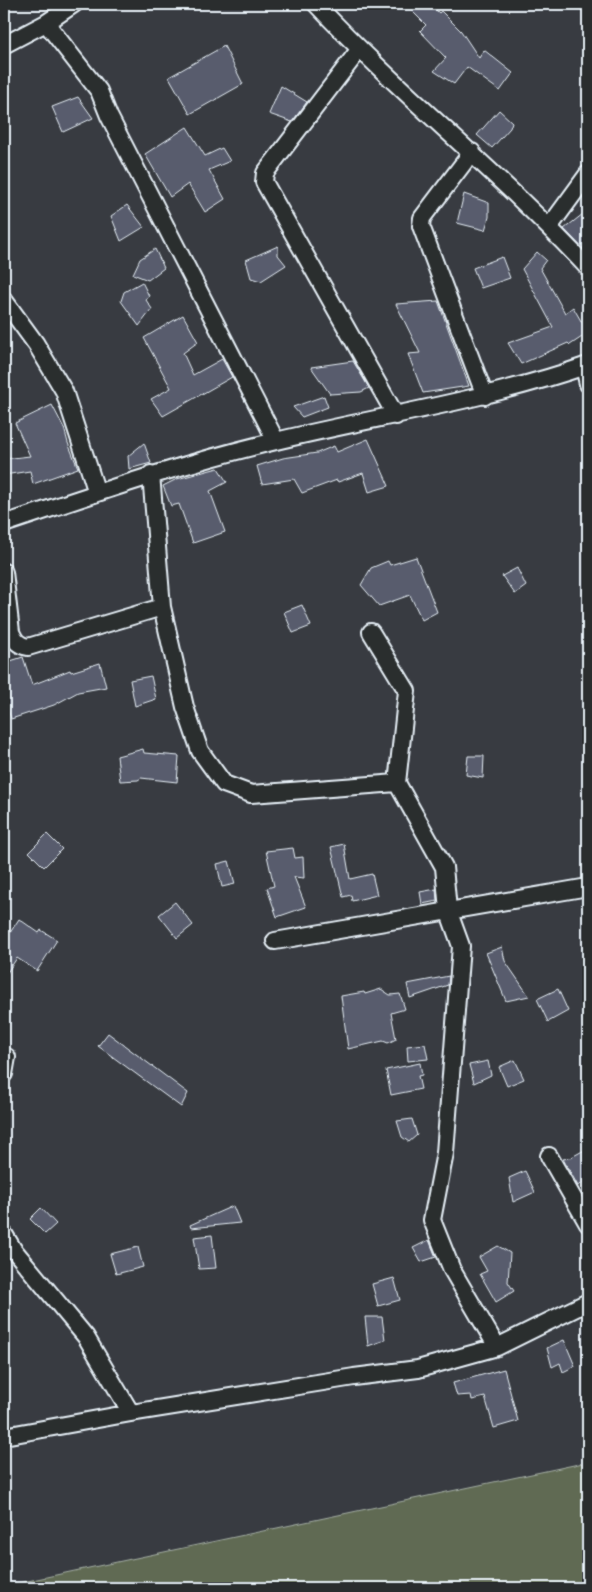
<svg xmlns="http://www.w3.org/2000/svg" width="592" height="1592" font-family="'Gochi Hand',sans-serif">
  <rect width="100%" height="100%" fill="#383b41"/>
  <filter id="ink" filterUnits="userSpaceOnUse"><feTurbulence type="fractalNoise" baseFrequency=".02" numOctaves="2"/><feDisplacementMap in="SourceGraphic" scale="10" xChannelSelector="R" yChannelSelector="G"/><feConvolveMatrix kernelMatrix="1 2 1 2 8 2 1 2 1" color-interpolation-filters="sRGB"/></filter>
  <g filter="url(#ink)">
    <!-- green -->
    <path fill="#616b52" stroke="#a4aea5" d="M 588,1462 L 588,1588 L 4,1588 L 4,1586 Z"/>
    <!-- building -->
    <path fill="#585c6d" stroke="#e8f1f8" d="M 405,4 L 430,4 L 439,13 L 441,11 L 461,31 L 479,58 L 484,50 L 513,73 L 500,91 L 467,67 L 454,84 L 434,71 L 446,58 L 420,31 L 426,25 Z
      M 224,46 L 243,84 L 190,114 L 169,77 Z
      M 281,86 L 307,102 L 292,122 L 269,114 Z
      M 78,97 L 93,118 L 63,132 L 52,107 Z
      M 499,110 L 512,122 L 510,128 L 492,148 L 477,135 Z
      M 187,127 L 205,156 L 222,148 L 230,161 L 209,170 L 225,199 L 205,212 L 188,184 L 170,197 L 145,154 Z
      M 464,194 L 489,203 L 489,217 L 485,230 L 457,223 Z
      M 127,205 L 144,227 L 121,241 L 111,216 Z
      M 588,210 L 588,254 L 564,229 Z
      M 278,246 L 278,255 L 286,265 L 261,281 L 251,278 L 246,260 Z
      M 155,249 L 164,268 L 148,280 L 133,274 L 140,259 Z
      M 537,252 L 546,260 L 540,268 L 565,313 L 573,307 L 588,333 L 570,345 L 568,343 L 521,364 L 508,343 L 553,327 L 522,269 Z
      M 502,257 L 510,278 L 481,288 L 473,268 Z
      M 142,282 L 149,296 L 146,300 L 152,309 L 139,326 L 121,301 L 124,292 Z
      M 438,301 L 469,386 L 423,393 L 408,354 L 420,353 L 396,304 Z
      M 183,315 L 198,342 L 183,353 L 193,375 L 222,359 L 232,377 L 163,416 L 151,399 L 171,388 L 144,338 Z
      M 353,361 L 369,388 L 361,392 L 330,394 L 311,367 Z
      M 324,396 L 328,407 L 302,417 L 293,407 Z
      M 52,405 L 64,428 L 68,443 L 78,468 L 33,484 L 30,471 L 4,475 L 4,459 L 30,456 L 15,423 Z
      M 368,439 L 389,486 L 369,492 L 363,473 L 338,482 L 337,480 L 302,493 L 294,479 L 262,484 L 257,466 L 283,458 L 317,453 L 334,446 L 337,452 Z
      M 144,443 L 151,463 L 129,469 L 128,456 Z
      M 218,468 L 227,482 L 210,491 L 225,532 L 193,543 L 179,504 L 171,506 L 163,486 L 177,479 Z
      M 416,557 L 437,612 L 422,620 L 410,595 L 379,606 L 361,585 L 371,568 L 388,561 L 390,565 Z
      M 517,568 L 526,586 L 515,594 L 502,576 Z
      M 302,605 L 311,626 L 293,633 L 284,612 Z
      M 23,657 L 32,685 L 70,670 L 71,672 L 100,663 L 106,687 L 78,692 L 54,705 L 11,719 L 4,696 L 4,663 Z
      M 151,676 L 156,699 L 135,706 L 130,680 Z
      M 143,749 L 144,753 L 179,756 L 177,782 L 141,778 L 138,780 L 120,781 L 117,756 Z
      M 468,756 L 484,756 L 483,778 L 466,775 Z
      M 47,834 L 62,849 L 44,867 L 29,852 Z
      M 344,844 L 350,879 L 372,874 L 377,895 L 352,901 L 351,895 L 343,897 L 331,847 Z
      M 293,848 L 295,858 L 303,857 L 304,878 L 294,877 L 306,907 L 277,917 L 267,888 L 274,886 L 266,851 Z
      M 229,861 L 235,884 L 222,887 L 217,864 Z
      M 436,889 L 437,901 L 422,904 L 420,892 Z
      M 175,902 L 193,925 L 177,938 L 159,915 Z
      M 19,919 L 39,933 L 41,930 L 57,940 L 37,971 L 17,958 L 4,977 L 4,942 Z
      M 502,947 L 505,961 L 529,996 L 506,1001 L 486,953 Z
      M 449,976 L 448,985 L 410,998 L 407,984 Z
      M 381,989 L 390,995 L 400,994 L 405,1009 L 391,1013 L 396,1039 L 388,1043 L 383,1041 L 348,1049 L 341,996 L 364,992 L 365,994 Z
      M 558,989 L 568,1011 L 548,1022 L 537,999 Z
      M 108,1033 L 188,1093 L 181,1107 L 98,1046 Z
      M 425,1044 L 428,1059 L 408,1061 L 407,1046 Z
      M 515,1060 L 524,1079 L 507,1086 L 499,1067 Z
      M 488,1061 L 491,1075 L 474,1083 L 469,1065 Z
      M 420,1063 L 422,1075 L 418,1076 L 421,1089 L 391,1095 L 386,1070 Z
      M 412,1119 L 417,1135 L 409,1142 L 402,1137 L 397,1121 Z
      M 588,1148 L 588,1180 L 578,1186 L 563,1159 L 570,1158 Z
      M 525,1171 L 535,1192 L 513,1202 L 509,1178 Z
      M 233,1206 L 240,1223 L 191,1228 L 190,1225 Z
      M 41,1208 L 56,1224 L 45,1234 L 30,1219 Z
      M 212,1235 L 216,1268 L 199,1269 L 194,1237 Z
      M 429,1240 L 436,1257 L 421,1262 L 413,1248 Z
      M 498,1246 L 510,1253 L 508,1282 L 514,1291 L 496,1302 L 480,1274 L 487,1271 L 479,1257 Z
      M 138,1247 L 143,1267 L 116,1274 L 110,1254 Z
      M 394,1278 L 400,1300 L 378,1306 L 372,1284 Z
      M 365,1317 L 382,1317 L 385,1340 L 368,1346 Z
      M 564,1340 L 575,1366 L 563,1372 L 560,1363 L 552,1367 L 547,1348 Z
      M 504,1369 L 518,1421 L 494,1428 L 485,1397 L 472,1400 L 471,1395 L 457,1396 L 453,1383 Z"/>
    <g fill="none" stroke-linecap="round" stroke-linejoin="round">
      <!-- minor casing -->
      <g stroke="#e8f1f8" stroke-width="20">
        <path id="minor" d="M 316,4 C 402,96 502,175 588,268
          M 46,23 L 99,91 L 109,116 L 276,441
          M 4,45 L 46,23 L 74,4
          M 359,50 L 265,173 L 264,182 L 396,416
          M 472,152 L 422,218 L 421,226 L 485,396
          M 550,226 L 588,174
          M 4,300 L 36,344 L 64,391 L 97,493
          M 584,366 L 588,384
          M 151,474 L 162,607 L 185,707 L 200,751 L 224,784 L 251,794 L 397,783
          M 4,524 C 94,494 183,463 276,441 C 380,416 487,400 588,365
          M 4,572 L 11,632 C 15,641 18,645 28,647 L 162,607
          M 371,632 L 407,691 L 397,783 L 444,867 L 448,910 L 461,946 L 445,1153 L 432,1220 L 452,1270 L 497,1347
          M 275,941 L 588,887
          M 4,1074 L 7,1057
          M 549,1156 L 588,1224
          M 4,1234 L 13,1249 L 86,1337 L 131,1413
          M 4,1436 L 131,1413 L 354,1377 L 418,1369 L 497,1347 L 588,1302"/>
      </g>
      <!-- minor -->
      <use href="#minor" stroke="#2a2d2e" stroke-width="16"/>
    </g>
  </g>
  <!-- margin -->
  <rect width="592" height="1592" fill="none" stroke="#2a2d2e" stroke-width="20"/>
  <rect x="10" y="10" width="572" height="1572" fill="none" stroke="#e8f1f8" stroke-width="2" filter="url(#ink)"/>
</svg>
